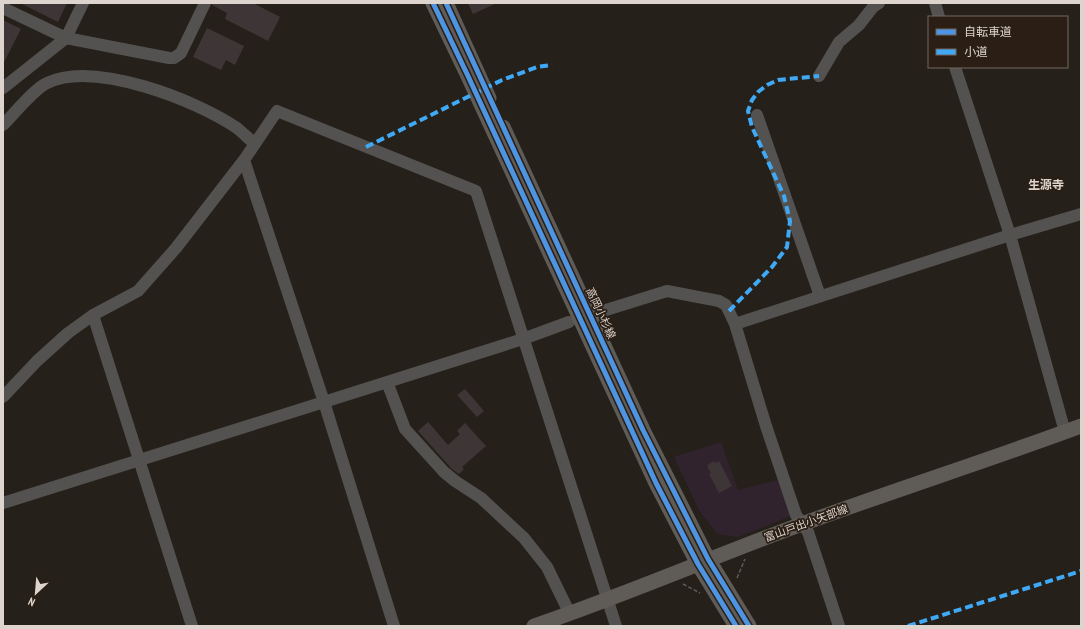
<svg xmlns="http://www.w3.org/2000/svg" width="1084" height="629" font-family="'PT Sans Narrow','Noto Sans JP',sans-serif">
  <rect width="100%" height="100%" fill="#26201a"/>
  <!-- commercial -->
  <path fill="#31232d" d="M 721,442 L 738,490 L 778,480 L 791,516 L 738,537 L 717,534 L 699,510 L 674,457 Z"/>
  <!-- building -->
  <path fill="#3e3537" d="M 20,3 L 67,3 L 58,22 Z
    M 212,3 L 253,3 L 280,17 L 268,41 L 225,19 L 227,13 L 212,5 Z
    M 468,3 L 497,3 L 473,14 Z
    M 3,20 L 21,29 L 3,64 Z
    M 207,28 L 244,46 L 235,65 L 226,60 L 221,70 L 193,57 Z
    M 465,389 L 484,411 L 477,417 L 457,395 Z
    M 428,422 L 448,445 L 460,434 L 457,431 L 465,423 L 486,446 L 462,467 L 464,469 L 459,474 L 452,469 L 418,431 Z
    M 714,461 L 715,463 L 719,461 L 732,486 L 719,493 L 709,474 L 711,473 L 707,467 L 709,467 L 707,465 Z"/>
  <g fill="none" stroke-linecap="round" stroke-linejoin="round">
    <!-- path -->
    <path stroke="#5d5b58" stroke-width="1.5" stroke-dasharray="4 2" stroke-linecap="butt" d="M 737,578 L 745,559
      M 683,584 L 700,593"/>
    <!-- minor -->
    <path stroke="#545250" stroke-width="12" d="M 935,3 L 939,17
      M 3,8 L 66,38 L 169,58 L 174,58 L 181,53 L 205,3
      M 955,67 L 1010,235 L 1065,432
      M 819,76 L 839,42 L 859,25 L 873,7 L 879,3
      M 3,88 L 66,38 L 83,3
      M 757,115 L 820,296
      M 3,125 C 14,114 34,89 47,83 C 94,60 196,100 237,128 C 243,133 249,139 255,144
      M 244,160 L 324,402 L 394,626
      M 606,310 L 667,291 L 719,301 L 726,305 L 735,324 L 766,426 L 796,515 L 808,532 L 839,626
      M 93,315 L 192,626
      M 735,324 L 1010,235 L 1081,214
      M 387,382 L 405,429 L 444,472 L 455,481 L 481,498 L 524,538 L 547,567 L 570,614
      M 3,397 L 37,361 L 68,333 L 93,315 L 138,291 L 176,248 L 244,160 L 277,111 L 476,191 L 616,626
      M 3,503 L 324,402 L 523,339 L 569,322"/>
    <!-- major -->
    <path stroke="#5f5c58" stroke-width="15" d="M 433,3 L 468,76 L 656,483 L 698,564 L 736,626
      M 446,3 L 489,98
      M 503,127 L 643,430 L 708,559 L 749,626
      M 534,626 C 625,595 712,557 802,524 C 895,490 989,460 1081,426"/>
    <!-- quiet -->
    <path stroke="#3fa9f5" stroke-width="4" stroke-dasharray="8 4" stroke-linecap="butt" d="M 366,147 L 502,80 L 537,67 L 552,65
      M 729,311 L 772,267 L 787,247 L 790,221 L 784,196 L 752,127 L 748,111 L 752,100 L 758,92 L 767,85 L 778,80 L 819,76
      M 908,626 L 1081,571"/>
    <!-- cycleway casing -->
    <g stroke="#2b1f15" stroke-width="8">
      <path id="cycleway" d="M 433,3 L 468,76 L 656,483 L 698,564 L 736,626
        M 446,3 L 643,430 L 708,559 L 749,626"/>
    </g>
    <!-- cycleway -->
    <use href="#cycleway" stroke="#4d94e3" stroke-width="5"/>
  </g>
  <g text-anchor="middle" stroke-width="3.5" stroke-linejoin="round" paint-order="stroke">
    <!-- street labels -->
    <g font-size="11" fill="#dcd4cd" stroke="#2b1f15">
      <text transform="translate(601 313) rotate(65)" y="4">高岡小杉線</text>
      <text transform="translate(806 523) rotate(-20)" y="4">富山戸出小矢部線</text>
    </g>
    <!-- neighbourhood labels -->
    <g font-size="12" font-weight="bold" fill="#dcd4cd" stroke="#2b1f15">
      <text x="1046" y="189">生源寺</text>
    </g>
  </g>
  <!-- border -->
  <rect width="1084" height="629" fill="none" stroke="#dcd4cd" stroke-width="8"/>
  <!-- legend -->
  <rect x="928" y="16" width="140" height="52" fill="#2b1f15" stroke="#72675f"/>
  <rect x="936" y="29" width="20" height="6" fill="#4d94e3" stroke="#72675f"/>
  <text x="964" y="36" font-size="12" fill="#dcd4cd">自転車道</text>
  <rect x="936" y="49" width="20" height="6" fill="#3fa9f5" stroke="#72675f"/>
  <text x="964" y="56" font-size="12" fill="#dcd4cd">小道</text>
  <!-- north arrow -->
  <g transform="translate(36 593) rotate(206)" stroke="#2b1f15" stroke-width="3" paint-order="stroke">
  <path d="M0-3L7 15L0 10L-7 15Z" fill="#dcd4cd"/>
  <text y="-6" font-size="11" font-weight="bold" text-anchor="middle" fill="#dcd4cd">N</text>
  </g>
</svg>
